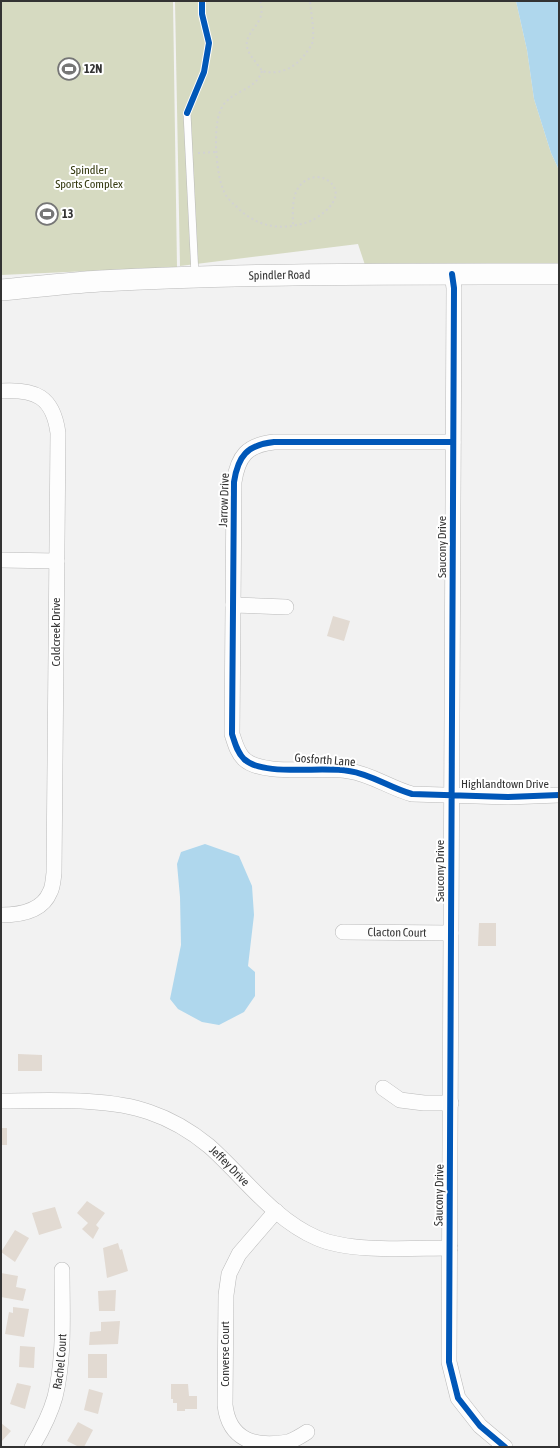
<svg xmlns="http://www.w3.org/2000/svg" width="560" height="1448" font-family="'Asap Condensed',sans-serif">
  <rect width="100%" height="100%" fill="#f2f2f2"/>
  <!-- green -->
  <path fill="#d6dac1" d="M 1,1 L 173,1 L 177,267 L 1,275 Z
    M 175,1 L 516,1 L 527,50 L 534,99 L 551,153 L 559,170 L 559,274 L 368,274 L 358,244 L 180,266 Z"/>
  <!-- water -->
  <path fill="#afd7ed" d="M 516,1 L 559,1 L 559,170 L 551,153 L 534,99 L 527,50 Z
    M 205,844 L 239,856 L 252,886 L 254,915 L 248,966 L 255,972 L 255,996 L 244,1012 L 219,1025 L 202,1022 L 178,1009 L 170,999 L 181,945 L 180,897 L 177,864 L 181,852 Z"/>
  <!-- building -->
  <path fill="#e2dad2" d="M 333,616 L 350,621 L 344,641 L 327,636 Z
    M 479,923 L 496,923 L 496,946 L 478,946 Z
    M 18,1054 L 42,1055 L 42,1071 L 18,1071 Z
    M 1,1128 L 7,1128 L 7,1145 L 1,1145 Z
    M 87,1201 L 105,1213 L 96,1225 L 99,1228 L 93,1239 L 82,1229 L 88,1223 L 77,1213 Z
    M 55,1207 L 62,1228 L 39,1235 L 32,1213 Z
    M 15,1230 L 29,1238 L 15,1262 L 1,1252 Z
    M 118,1243 L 120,1250 L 122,1249 L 128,1271 L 107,1278 L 103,1248 Z
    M 1,1273 L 18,1276 L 16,1287 L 26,1289 L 23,1301 L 1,1297 Z
    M 116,1290 L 115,1311 L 99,1311 L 98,1291 Z
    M 13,1307 L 29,1309 L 24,1337 L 5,1334 L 9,1312 L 13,1313 Z
    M 120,1321 L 118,1344 L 89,1345 L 90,1332 L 101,1331 L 101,1322 Z
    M 20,1346 L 35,1347 L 34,1368 L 19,1367 Z
    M 88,1354 L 107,1354 L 107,1378 L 88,1378 Z
    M 17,1383 L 31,1386 L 25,1409 L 10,1404 Z
    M 171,1384 L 188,1384 L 189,1396 L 197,1396 L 197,1409 L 185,1409 L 185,1411 L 177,1411 L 177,1403 L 173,1403 L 173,1399 L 171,1399 Z
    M 89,1389 L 103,1393 L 98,1414 L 84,1410 Z
    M 78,1422 L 93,1430 L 84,1447 L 79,1447 L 67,1441 Z
    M 1,1423 L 11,1431 L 1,1442 Z"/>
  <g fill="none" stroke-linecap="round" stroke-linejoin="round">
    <!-- lane casing -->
    <g stroke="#bababa" stroke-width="8">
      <path id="lane" d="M 187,113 L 195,275"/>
    </g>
    <!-- street casing -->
    <g stroke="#bababa" stroke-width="16">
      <g id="street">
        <path d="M 452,274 L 454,288 L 449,1362 L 458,1398 L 480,1426 L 505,1447"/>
        <path d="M 1,391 C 35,389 53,396 58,433 L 54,873 C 53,880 53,887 50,892 C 42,912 19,915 1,915"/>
        <path d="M 453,442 L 274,442 C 247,445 238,456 234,482 L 232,734 C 235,743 237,752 244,759 C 263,777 321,766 349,771 C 371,774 390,788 412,794 L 508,797 L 559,795"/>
        <path d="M 1,560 L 57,561"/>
        <path d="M 233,605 L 286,607"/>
        <path id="s1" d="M 343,932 L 451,933"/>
        <path d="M 383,1088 L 400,1100 L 424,1103 L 451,1103"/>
        <path id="s2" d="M 1,1101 C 45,1101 107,1097 149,1112 C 170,1119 192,1132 209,1146 C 244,1177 273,1219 317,1238 C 352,1253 411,1248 450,1248"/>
        <path d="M 276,1211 L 239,1254 L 229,1274 L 226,1295 L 225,1405 C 229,1440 255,1448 288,1442 C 294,1440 301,1436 307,1432"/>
        <path id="s3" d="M 32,1447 C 41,1432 50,1415 55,1397 C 65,1356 62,1312 62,1270"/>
      </g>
    </g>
    <!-- secondary casing -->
    <g stroke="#bababa" stroke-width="22">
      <g id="secondary">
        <path id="s4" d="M 1,290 C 34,287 67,283 100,281 C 253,273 406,274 559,274"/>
      </g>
    </g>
    <!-- path -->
    <path stroke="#d2d2d2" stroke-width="2" stroke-dasharray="2 3" stroke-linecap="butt" d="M 260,1 C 268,24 244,30 247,47 C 249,56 258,64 262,71 C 280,76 296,67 306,53 C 309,49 313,44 313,39 C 314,26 311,14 310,1
      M 262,71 C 255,92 230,90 221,109 C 216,120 216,135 216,148 C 217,161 218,177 223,189 C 225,196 231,202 236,206 C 255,226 278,231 305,223 C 319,219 348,198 330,182 C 317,171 299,180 295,195 C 292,205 293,216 293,225
      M 198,153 L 217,152"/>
    <!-- lane -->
    <use href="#lane" stroke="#fdfdfd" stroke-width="7"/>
    <!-- street -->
    <use href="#street" stroke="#fdfdfd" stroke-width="15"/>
    <!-- secondary -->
    <use href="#secondary" stroke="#fdfdfd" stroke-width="21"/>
    <!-- cycleway casing -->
    <g stroke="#fff" stroke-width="8">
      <path id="cycleway" d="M 187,113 L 204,72 L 209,43 L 202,14 L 202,1
        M 452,274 L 454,288 L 449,1362 L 458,1398 L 480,1426 L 505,1447
        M 453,442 L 274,442 C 247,445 238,456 234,482 L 232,734 C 235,743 237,752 244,759 C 263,777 321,766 349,771 C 371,774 390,788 412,794 L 508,797 L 559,795"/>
    </g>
    <!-- cycleway -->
    <use href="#cycleway" stroke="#0057b8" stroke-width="6"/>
  </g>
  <!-- icons -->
  <defs>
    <g id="stadium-ring" transform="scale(1.15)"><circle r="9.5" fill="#fff" stroke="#767676" stroke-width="1.5"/><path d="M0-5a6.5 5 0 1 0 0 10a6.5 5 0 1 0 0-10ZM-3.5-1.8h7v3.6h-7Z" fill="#767676"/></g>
  </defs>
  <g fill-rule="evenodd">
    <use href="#stadium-ring" x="69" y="69"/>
    <use href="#stadium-ring" x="47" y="214"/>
  </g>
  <g text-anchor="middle" stroke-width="4" stroke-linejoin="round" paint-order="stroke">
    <!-- poi labels -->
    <g font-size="12" font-weight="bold" fill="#333" stroke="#fff" text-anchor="start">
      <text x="84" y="73">12N</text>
      <text x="62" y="218">13</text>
    </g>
    <!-- park labels -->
    <g font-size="12" fill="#34390f" stroke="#fff">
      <text x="89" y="174">Spindler<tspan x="89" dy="14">Sports Complex</tspan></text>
    </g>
    <!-- street labels -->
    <g font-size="12" fill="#333" stroke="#fff">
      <text dy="4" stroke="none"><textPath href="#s4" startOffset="279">Spindler Road</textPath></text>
      <text transform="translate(224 500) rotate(-88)" y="4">Jarrow Drive</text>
      <text transform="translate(442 547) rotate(-90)" y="4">Saucony Drive</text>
      <text transform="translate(56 632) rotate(-90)" y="4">Coldcreek Drive</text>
      <text transform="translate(325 760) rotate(4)" y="4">Gosforth Lane</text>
      <text x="505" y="788">Highlandtown Drive</text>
      <text transform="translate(440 871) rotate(-90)" y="4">Saucony Drive</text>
      <text dy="4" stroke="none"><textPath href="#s1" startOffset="54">Clacton Court</textPath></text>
      <text dy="4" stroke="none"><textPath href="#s2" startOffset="247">Jeffey Drive</textPath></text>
      <text transform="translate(439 1195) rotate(-89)" y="4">Saucony Drive</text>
      <text transform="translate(225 1354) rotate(-90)" y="4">Converse Court</text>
      <text dy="4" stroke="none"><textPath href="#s3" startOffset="91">Rachel Court</textPath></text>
    </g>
  </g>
  <!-- border -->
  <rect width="560" height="1448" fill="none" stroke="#333333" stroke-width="4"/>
</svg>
